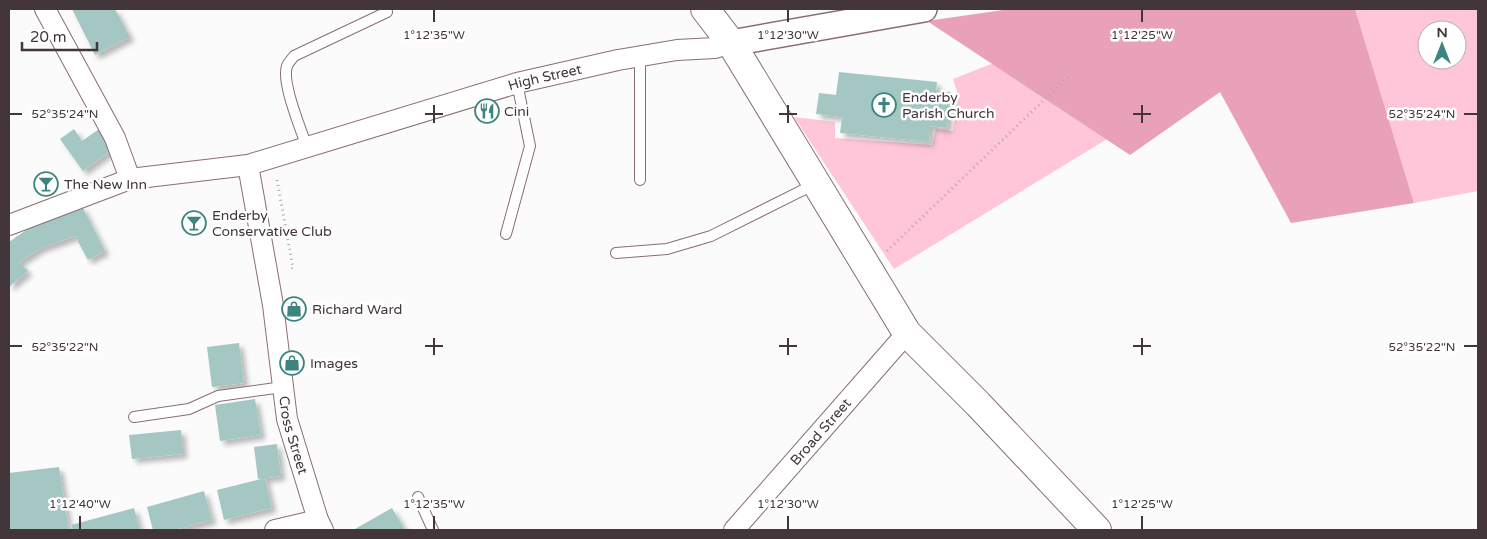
<svg xmlns="http://www.w3.org/2000/svg" width="1487" height="539" font-family="'Varela Round',sans-serif">
  <defs>
    <filter id="shadow"><feDropShadow dx="4.5" dy="4.5" stdDeviation="2.5" flood-color="#0004"/></filter>
  </defs>
  <rect width="100%" height="100%" fill="#fbfbfb"/>
  <!-- green -->
  <path fill="#fec6d8" fill-rule="evenodd" d="M 1355,9 L 1478,9 L 1478,191 L 1414,203 ZM 1427,30 L 1457,30 L 1457,60 L 1427,60 Z
    M 1004,59 L 1158,108 L 894,269 L 794,117 L 835,122 L 835,138 L 932,145 L 936,129 L 953,131 L 958,95 L 953,79 Z"/>
  <!-- forest -->
  <path fill="#e9a0b9" d="M 1010,9 L 1355,9 L 1414,203 L 1291,223 L 1220,92 L 1130,155 L 927,21 Z"/>
  <!-- building -->
  <path fill="#a4c7c3" filter="url(#shadow)" d="M 72,9 L 115,9 L 130,37 L 95,55 Z
    M 839,72 L 937,82 L 936,91 L 951,92 L 947,128 L 930,126 L 929,142 L 840,133 L 842,117 L 816,114 L 819,93 L 836,95 Z
    M 74,129 L 82,141 L 99,129 L 113,149 L 83,171 L 60,139 Z
    M 82,206 L 105,251 L 88,260 L 75,236 L 41,248 L 19,262 L 28,271 L 9,287 L 9,242 L 32,226 Z
    M 239,343 L 244,383 L 212,387 L 207,347 Z
    M 255,399 L 261,435 L 220,441 L 215,405 Z
    M 181,430 L 183,454 L 132,459 L 129,435 Z
    M 277,444 L 281,476 L 258,479 L 254,447 Z
    M 59,467 L 69,530 L 9,530 L 9,473 Z
    M 265,478 L 272,508 L 224,520 L 217,490 Z
    M 204,491 L 212,520 L 174,530 L 153,530 L 147,507 Z
    M 134,508 L 140,530 L 73,530 L 71,525 Z
    M 392,508 L 405,530 L 353,530 Z"/>
  <g fill="none" stroke-linecap="round" stroke-linejoin="round">
    <!-- service casing -->
    <g stroke="#896d76" stroke-width="12">
      <path id="service" d="M 307,148 C 302,131 281,83 287,66 C 288,63 292,59 294,56 L 387,12
        M 640,180 L 640,56
        M 506,234 L 530,146 L 517,83
        M 616,253 L 667,249 L 711,236 L 815,184
        M 134,417 L 189,409 L 218,396 L 283,387
        M 418,497 L 433,530"/>
    </g>
    <!-- minor casing -->
    <g stroke="#896d76" stroke-width="22">
      <g id="minor">
        <path d="M 45,9 L 115,138 L 130,179"/>
        <path id="s1" d="M 248,165 L 273,305 L 287,419 L 318,520 L 323,530"/>
        <path id="s2" d="M 9,225 L 130,179 L 248,165 L 517,83 L 618,60 L 677,50 L 715,48 L 731,43"/>
        <path d="M 275,530 L 318,520"/>
        <path id="s3" d="M 734,530 L 907,333"/>
      </g>
    </g>
    <!-- tertiary casing -->
    <g stroke="#896d76" stroke-width="28">
      <path id="tertiary" d="M 731,43 L 924,9"/>
    </g>
    <!-- secondary casing -->
    <g stroke="#896d76" stroke-width="30">
      <path id="secondary" d="M 705,9 L 731,43 L 907,333 L 978,404 L 1097,530"/>
    </g>
    <!-- path -->
    <path stroke="#afaaab" stroke-width="3" stroke-dasharray="1 4" stroke-linecap="butt" d="M 277,180 L 293,268 L 289,269
      M 887,251 L 1071,74"/>
    <!-- service -->
    <use href="#service" stroke="#fff" stroke-width="10"/>
    <!-- minor -->
    <use href="#minor" stroke="#fff" stroke-width="20"/>
    <!-- tertiary -->
    <use href="#tertiary" stroke="#fff" stroke-width="25"/>
    <!-- secondary -->
    <use href="#secondary" stroke="#fff" stroke-width="28"/>
  </g>
  <!-- ticks -->
  <path fill="none" stroke="#42363a" stroke-width="2" d="M 434,10 L 434,22M 788,10 L 788,22M 1142,10 L 1142,22M 434,105 L 434,123M 788,105 L 788,123M 1142,105 L 1142,123M 10,114 L 22,114M 425,114 L 443,114M 779,114 L 797,114M 1133,114 L 1151,114M 1464,114 L 1477,114M 434,338 L 434,355M 788,338 L 788,355M 1142,338 L 1142,355M 10,346 L 22,346M 425,346 L 443,346M 779,346 L 797,346M 1133,346 L 1151,346M 1464,346 L 1477,346M 80,516 L 80,529M 434,516 L 434,529M 788,516 L 788,529M 1142,516 L 1142,529"/>
  <!-- icons -->
  <defs>
    <g id="church-ring" transform="scale(1.25)"><circle r="9.5" fill="#fff" stroke="#3d847e" stroke-width="1.5"/><path d="M-1.2-6h2.4v3.5h3.3v2.4h-3.3V6h-2.4V-.1h-3.3v-2.4h3.3Z" fill="#3d847e"/></g>
    <g id="restaurant-ring" transform="scale(1.25)"><circle r="9.5" fill="#fff" stroke="#3d847e" stroke-width="1.5"/><path d="M-5-6h1v4h1v-4h1v4h1v-4h1v5L-1.5 .5V6h-2V.5L-5-1ZM5-6V6H3V1.5H1.5Q1.5-4 5-6Z" fill="#3d847e"/></g>
    <g id="bar-ring" transform="scale(1.25)"><circle r="9.5" fill="#fff" stroke="#3d847e" stroke-width="1.5"/><path d="M-6-5H6L.8 .8V4.5H3.5V6h-7V4.5H-.8V.8Z" fill="#3d847e"/></g>
    <g id="shop-ring" transform="scale(1.25)"><circle r="9.5" fill="#fff" stroke="#3d847e" stroke-width="1.5"/><path d="M-5-2.5h2.3a2.7 3.5 0 0 1 5.4 0H5L5.5 6h-11ZM-1.5-2.5h3a1.5 2.3 0 0 0-3 0Z" fill="#3d847e"/></g>
  </defs>
  <g fill-rule="evenodd">
    <use href="#church-ring" x="884" y="105"/>
    <use href="#restaurant-ring" x="487" y="111"/>
    <use href="#bar-ring" x="46" y="184"/>
    <use href="#bar-ring" x="194" y="223"/>
    <use href="#shop-ring" x="294" y="309"/>
    <use href="#shop-ring" x="292" y="363"/>
  </g>
  <g text-anchor="middle" stroke-width="5" stroke-linejoin="round" paint-order="stroke">
    <!-- street labels -->
    <g font-size="14" fill="#42363a" stroke="#fff">
      <text dy="5" stroke="none"><textPath href="#s2" startOffset="558">High Street</textPath></text>
      <text dy="5" stroke="none"><textPath href="#s3" startOffset="131">Broad Street</textPath></text>
      <text dy="5" stroke="none"><textPath href="#s1" startOffset="274">Cross Street</textPath></text>
    </g>
    <!-- poi labels -->
    <g font-size="14" fill="#42363a" stroke="#fff" text-anchor="start">
      <text x="902" y="102">Enderby<tspan x="902" dy="16">Parish Church</tspan></text>
      <text x="504" y="116">Cini</text>
      <text x="64" y="189">The New Inn</text>
      <text x="212" y="220">Enderby<tspan x="212" dy="16">Conservative Club</tspan></text>
      <text x="312" y="314">Richard Ward</text>
      <text x="310" y="368">Images</text>
    </g>
  </g>
  <g font-size="12" text-anchor="middle" fill="#42363a" stroke="#fff" stroke-width="5" stroke-linejoin="round" paint-order="stroke">
    <text x="434" y="39">1°12'35"W</text>
    <text x="788" y="39">1°12'30"W</text>
    <text x="1142" y="39">1°12'25"W</text>
    <text x="65" y="118">52°35'24"N</text>
    <text x="1422" y="118">52°35'24"N</text>
    <text x="65" y="351">52°35'22"N</text>
    <text x="1422" y="351">52°35'22"N</text>
    <text x="80" y="508">1°12'40"W</text>
    <text x="434" y="508">1°12'35"W</text>
    <text x="788" y="508">1°12'30"W</text>
    <text x="1142" y="508">1°12'25"W</text>
  </g>
  <!-- border -->
  <rect width="1487" height="539" fill="none" stroke="#42363a" stroke-width="20"/>
  <!-- north arrow -->
  <g transform="translate(1442 45)"><circle r="24" fill="#ffffff" stroke="#b3afb0"/>
  <path d="M0-4L9 19L0 12L-9 19Z" fill="#3d847e"/>
  <text y="-8" font-size="14" font-weight="bold" text-anchor="middle" fill="#42363a">N</text>
  </g>
  <!-- scale -->
  <path d="M22 42v8h75v-8" fill="none" stroke="#42363a" stroke-width="2.5"/>
  <text x="30" y="42" font-size="15" fill="#42363a" stroke="#ffffff" stroke-width="4" paint-order="stroke">20 m</text>
</svg>
